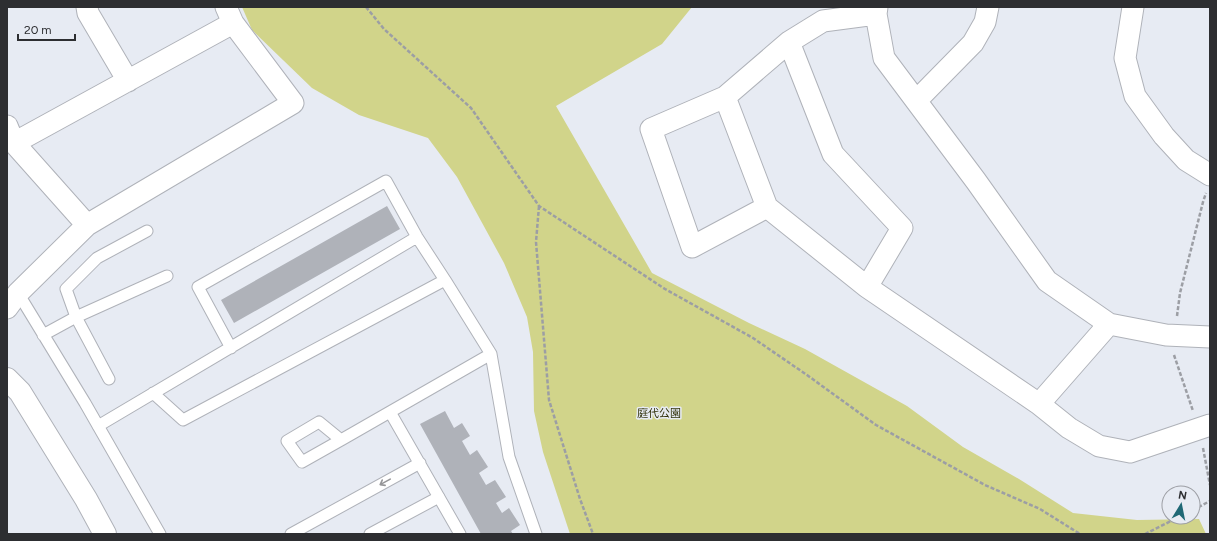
<svg xmlns="http://www.w3.org/2000/svg" width="1217" height="541" font-family="Figtree,'Noto Sans JP',sans-serif">
  <rect width="100%" height="100%" fill="#e7ebf3"/>
  <!-- green -->
  <path fill="#d1d48a" d="M 242,7 L 692,7 L 662,44 L 556,106 L 652,273 L 749,323 L 805,349 L 907,406 L 963,447 L 1019,479 L 1073,513 L 1137,520 L 1199,519 L 1206,534 L 570,534 L 543,452 L 534,411 L 533,352 L 527,317 L 504,263 L 457,177 L 428,138 L 359,115 L 312,88 L 252,30 Z"/>
  <!-- building -->
  <path fill="#afb2b9" d="M 387,206 L 400,229 L 234,323 L 221,300 Z
    M 445,411 L 454,428 L 462,423 L 470,436 L 462,441 L 470,455 L 477,450 L 488,467 L 479,473 L 486,485 L 495,480 L 506,497 L 496,503 L 502,513 L 509,508 L 520,525 L 511,531 L 513,534 L 481,534 L 420,424 Z"/>
  <g fill="none" stroke-linecap="round" stroke-linejoin="round">
    <!-- lane casing -->
    <g stroke="#afb2b9" stroke-width="13">
      <path id="lane" d="M 18,293 L 85,403 L 160,534
        M 43,335 L 76,317 L 167,276
        M 491,354 L 509,457 L 536,534
        M 109,379 L 76,317 L 66,289 L 97,258 L 147,231
        M 153,393 L 183,420 L 445,280 L 417,237 L 386,181 L 198,287 L 231,348
        M 390,412 L 460,534
        M 319,422 L 341,440 L 302,462 L 287,441 Z
        M 98,426 L 417,237
        M 341,440 L 491,354 L 445,280
        M 291,534 L 420,463
        M 370,534 L 439,497"/>
    </g>
    <!-- street casing -->
    <g stroke="#afb2b9" stroke-width="23">
      <path id="street" d="M 87,7 L 88,13 L 128,81
        M 877,7 L 876,14 L 884,58 L 976,181 L 1047,281 L 1109,324 L 1166,335 L 1210,337
        M 1133,7 L 1125,58 L 1135,96 L 1164,136 L 1186,160 L 1210,175
        M 789,42 L 833,154 L 902,228 L 867,287 L 1039,404 L 1069,428 L 1099,446 L 1130,452 L 1210,425
        M 725,97 L 767,207 L 867,287
        M 917,100 L 973,43 L 985,22 L 988,7
        M 7,126 L 14,143 L 87,225
        M 14,143 L 233,23
        M 767,207 L 692,247 L 651,129 L 725,97 L 789,42 L 823,21 L 876,14
        M 7,308 L 18,293 L 87,225 L 293,103 L 233,23 L 226,7
        M 1039,404 L 1109,324"/>
    </g>
    <!-- secondary casing -->
    <g stroke="#afb2b9" stroke-width="24">
      <path id="secondary" d="M 7,379 L 20,392 L 86,499 L 105,534"/>
    </g>
    <!-- path -->
    <path stroke="#9c9ea4" stroke-width="2.5" stroke-dasharray="4 2" stroke-linecap="butt" d="M 366,7 L 384,29 L 471,108 L 539,206 L 665,289 L 753,338 L 807,375 L 876,425 L 985,485 L 1040,509 L 1080,534
      M 539,206 L 536,242 L 549,400 L 580,499 L 593,534
      M 1177,316 L 1180,293 L 1203,202 L 1206,193
      M 1174,355 L 1193,411
      M 1203,448 L 1210,485
      M 1193,510 L 1210,501
      M 1145,534 L 1179,517"/>
    <!-- lane -->
    <use href="#lane" stroke="#fff" stroke-width="11"/>
    <!-- street -->
    <use href="#street" stroke="#fff" stroke-width="21"/>
    <!-- secondary -->
    <use href="#secondary" stroke="#fff" stroke-width="22"/>
  </g>
  <!-- one-way arrows -->
  <defs><path id="oneway-shaft" d="M-6 0H5M1.5-3L5.5 0L1.5 3" fill="none" stroke-width="1.6" stroke-linecap="round" stroke-linejoin="round"/></defs>
  <use stroke="#969698" href="#oneway-shaft" transform="translate(385 482) rotate(151)"/>
  <g text-anchor="middle" stroke-width="3" stroke-linejoin="round" paint-order="stroke">
    <!-- park labels -->
    <g font-size="11" fill="#32330a" stroke="#e7ebf3">
      <text x="659" y="417">庭代公園</text>
    </g>
  </g>
  <!-- border -->
  <rect width="1217" height="541" fill="none" stroke="#2d2e31" stroke-width="16"/>
  <!-- north arrow -->
  <g transform="translate(1181 505) rotate(10)"><circle r="19" fill="#e7ebf3" stroke="#9d9fa5"/>
  <path d="M0-3L7 15L0 10L-7 15Z" fill="#1f6875"/>
  <text y="-6" font-size="11" font-weight="bold" text-anchor="middle" fill="#2d2e31">N</text>
  </g>
  <!-- scale -->
  <path d="M18 34v6h57v-6" fill="none" stroke="#2d2e31" stroke-width="2"/>
  <text x="24" y="34" font-size="12" fill="#2d2e31" stroke="#e7ebf3" stroke-width="3" paint-order="stroke">20 m</text>
</svg>
